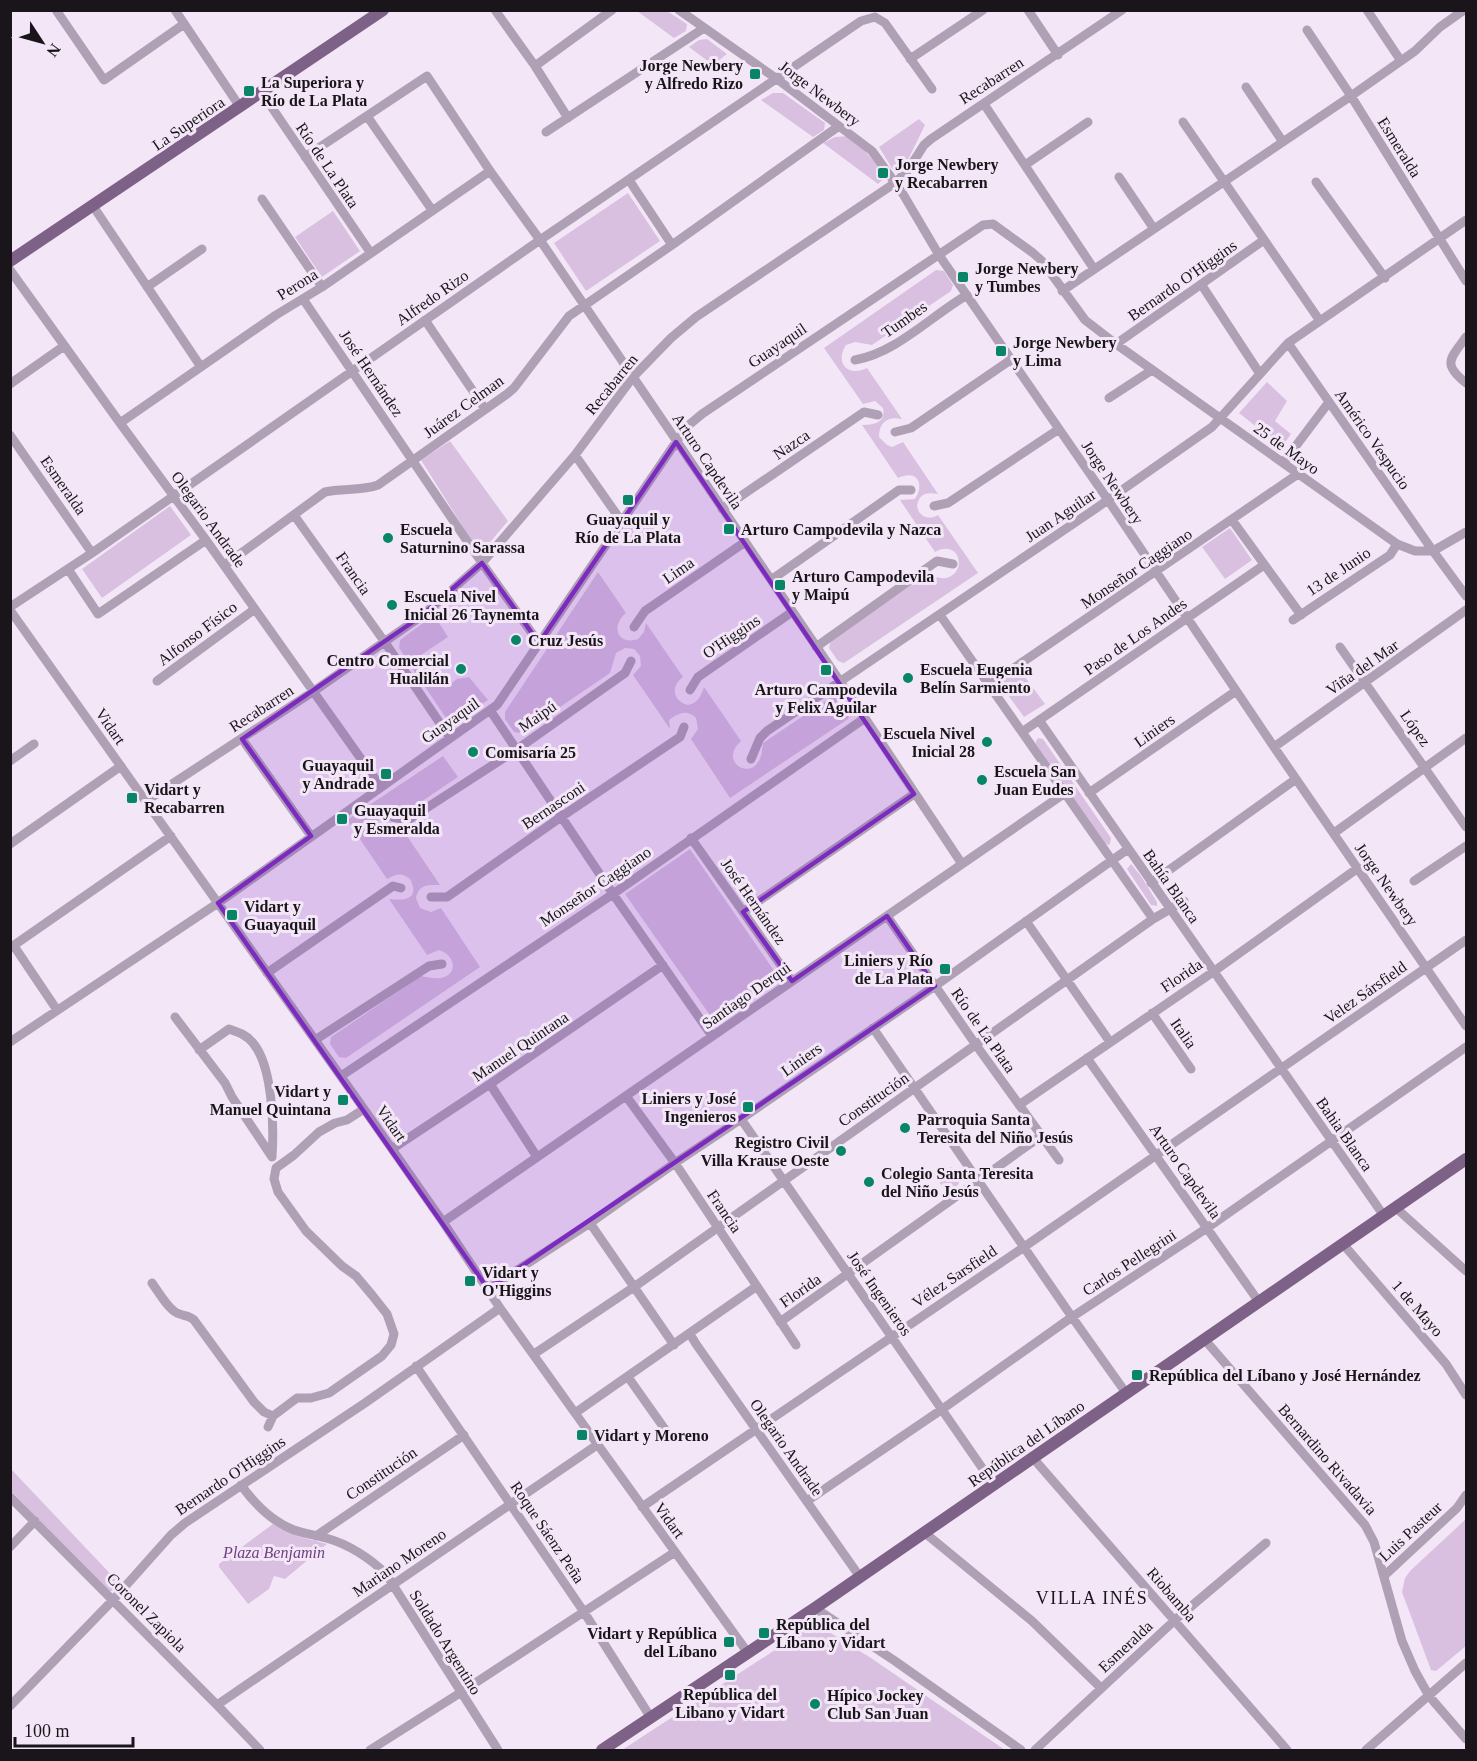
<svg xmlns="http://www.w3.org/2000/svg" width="1477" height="1761" font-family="'Times New Roman',serif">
  <rect width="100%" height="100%" fill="#f3e7f7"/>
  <!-- green -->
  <path fill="#d9c0e1" d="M 637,11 L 667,11 L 687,24 L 686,31 L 674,38 Z
    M 707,39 L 727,54 L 713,65 L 689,47 L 699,40 Z
    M 773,93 L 783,93 L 825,123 L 824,130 L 813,137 L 761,100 Z
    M 919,119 L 925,125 L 903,170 L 893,170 L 879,147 Z
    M 849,136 C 863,149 876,160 884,178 L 878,184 L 823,143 L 835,137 Z
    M 628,193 L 660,241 L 586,291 L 554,243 Z
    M 333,211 L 360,251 L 322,277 L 295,237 Z
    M 936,270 L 944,271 L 953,285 L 951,291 L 872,345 L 855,342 L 846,345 C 834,364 849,377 867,368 L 902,419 C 888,416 879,422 879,437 L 887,445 L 892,447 L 903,442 L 938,494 C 927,492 920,493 917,505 C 918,516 928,521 938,515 L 978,573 L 844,663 L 838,661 L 829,648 L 831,640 L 926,575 C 932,576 941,579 946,578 C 968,573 960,538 935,552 L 900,500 L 915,499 C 925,483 917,469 898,478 L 862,425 C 874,425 886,423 883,408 L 875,401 L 863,404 L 824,348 Z
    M 1267,382 L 1287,401 L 1275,421 L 1291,434 L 1282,447 L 1239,413 Z
    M 450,441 L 508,521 L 480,554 L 421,460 Z
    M 170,506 L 191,535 L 102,598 L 82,569 Z
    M 1230,528 L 1252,560 L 1225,579 L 1202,547 Z
    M 598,572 L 626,613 C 610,626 618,646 638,639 L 644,632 L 646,623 L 683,677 C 671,686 672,701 688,705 C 698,703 701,696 704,687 L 741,741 C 719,761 748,779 758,762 C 762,757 762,749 763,743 L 833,696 L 840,697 L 850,712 L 848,719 L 730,798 L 691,739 L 698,729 L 696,718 C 687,709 679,713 669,720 L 670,729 L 633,675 L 641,666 L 640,656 L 634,649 L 625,648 L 616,653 L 610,673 L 522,733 L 514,732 L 505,719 L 505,712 Z
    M 434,615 L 448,637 L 421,655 L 445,688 L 457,679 L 469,677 L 488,700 L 455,722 L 448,721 L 399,648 L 400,640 Z
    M 1019,669 L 1045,704 L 1024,717 L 999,683 Z
    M 1038,738 L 1043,739 L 1111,838 L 1110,844 L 1108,845 L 1104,843 L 1036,744 L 1036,741 Z
    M 443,756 L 458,777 L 409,810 C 403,808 395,806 389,807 C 369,810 379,847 403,830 L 440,885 C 428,885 419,884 416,898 L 420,908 L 431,912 L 441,908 L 480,967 L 346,1058 L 339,1057 L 330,1044 L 331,1037 L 421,976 C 427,977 435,979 441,978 C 459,974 455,955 439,950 L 427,955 L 389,899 C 405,901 420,899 410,879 C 401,872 396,874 387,879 L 347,820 Z
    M 690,849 L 779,978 L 714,1021 L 625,894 Z
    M 1131,864 L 1141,876 L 1157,902 L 1157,906 L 1151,905 L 1127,869 Z
    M 951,1167 L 960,1180 L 958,1185 L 947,1193 L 936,1177 Z
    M 10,1468 L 119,1583 L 112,1591 L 107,1591 L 11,1491 Z
    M 1466,1519 L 1466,1646 L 1436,1671 L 1431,1670 L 1402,1592 L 1405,1578 L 1411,1570 Z
    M 273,1524 L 297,1536 L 327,1544 L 285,1579 L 274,1576 L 269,1589 L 248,1604 L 219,1567 L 219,1564 Z
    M 810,1627 L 821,1627 L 871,1658 L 1005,1750 L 622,1750 Z"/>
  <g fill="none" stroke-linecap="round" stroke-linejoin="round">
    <!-- minor -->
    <path stroke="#b0a0b5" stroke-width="9" d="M 56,10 L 104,80 L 184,24
      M 175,10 L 240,107
      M 495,10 L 535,66 L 568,118
      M 679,10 L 777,79 L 872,151 L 903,194 L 939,255 L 1108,500 L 1274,747 L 1466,1026
      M 1028,10 L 1058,55
      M 1367,10 L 1401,61
      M 1307,30 L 1351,96 L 1466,281
      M 910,59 L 983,10
      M 535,66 L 612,10
      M 1246,87 L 1283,142
      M 262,93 L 370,252
      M 984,104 L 1094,269
      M 367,116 L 432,210
      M 1183,122 L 1320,321
      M 546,132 L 704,28
      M 305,157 L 427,76 L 490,171 L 540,240 L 865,718 L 962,864
      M 1025,165 L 1088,122
      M 1119,177 L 1154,229
      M 629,180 L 672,245
      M 1316,182 L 1385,278
      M 262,199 L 322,287
      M 93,206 L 201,367
      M 10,270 L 120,423 L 206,540 L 381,787
      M 1201,284 L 1260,374
      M 147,287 L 202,249
      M 1062,291 L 1351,96 L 1415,51 L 1440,27 L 1464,10
      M 303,299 L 482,563 L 539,643
      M 425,320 L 485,409
      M 1466,337 C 1450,359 1442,364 1466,383
      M 1288,343 L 1433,551 L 1466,596
      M 1116,344 L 1264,240
      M 855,360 C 896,353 931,316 967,295
      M 10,384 L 64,346
      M 1109,398 L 1152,370
      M 120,423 L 276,315 L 322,287 L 490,171
      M 895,432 L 911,428 L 1012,359
      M 10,435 L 92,553
      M 575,455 L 622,522
      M 1283,463 L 1329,402
      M 934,506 L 948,503 L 1059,429
      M 722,509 L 864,412 L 878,415
      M 294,515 L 384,641 L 450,738
      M 1232,520 L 1301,615
      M 1433,551 L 1466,532
      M 225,565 L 325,492 C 342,488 362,491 378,485 L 507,394 L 514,388 L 569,316 L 672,245 L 839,126
      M 68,569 L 98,614 L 206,540
      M 771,580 L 899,490 L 911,490
      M 10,607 L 92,553 L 540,240 L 861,21 L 875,17 L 885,23 L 932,89
      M 10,610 L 364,1109 L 443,1222 L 500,1308 L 575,1413 L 748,1653
      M 940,615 L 1153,919
      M 1293,620 L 1390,555 L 1397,544
      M 634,627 L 645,611 L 745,542
      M 816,647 L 937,561 L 953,564
      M 1340,647 L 1466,827
      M 157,681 L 255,609
      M 989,685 L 1298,474
      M 690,690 L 698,677 L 792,612
      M 490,710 L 613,894 L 712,1036
      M 1039,720 L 1384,1216
      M 1022,732 L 1264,565
      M 242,739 L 311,836
      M 1274,747 L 1466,610
      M 751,759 L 760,738 L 767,731 L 1095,509 L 1212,427 L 1288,343 L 1466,220
      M 10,761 L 34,744
      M 1089,793 L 1236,691
      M 146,801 L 314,691 L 420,617 L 445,596 L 482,563 L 575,455 L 633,377 L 671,338 L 696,317 L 895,183 L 908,170 L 924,145 L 931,139 L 1122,10
      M 392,817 L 408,820 L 516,750 L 625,673 L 631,661
      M 1334,833 L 1466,738
      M 691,838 L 792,981
      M 10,844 L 121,766
      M 1414,881 L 1466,846
      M 1151,883 L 1296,779
      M 431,897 L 447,897 L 561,817 L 680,737 L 684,727
      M 743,912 L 914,794
      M 887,916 L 976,1045 L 1059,1160
      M 1026,921 L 1110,1042
      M 14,946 L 57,1010
      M 10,948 L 171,836
      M 267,973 L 393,886 L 401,888
      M 1152,1013 L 1191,1069
      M 175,1017 L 225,1083 L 232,1097 L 272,1157
      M 873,1028 L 1072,1317 L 1126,1393
      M 315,1040 L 429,966 L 442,964
      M 10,1042 L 218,903 L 497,705 L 676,442 L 690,424 L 702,414 L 983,225 L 993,224 L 1033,253 L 1042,261 L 1085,320 L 1116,344 L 1397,544 L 1415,551 L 1433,551
      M 199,1050 L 229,1029 C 238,1032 247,1035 253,1043 C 273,1067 274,1127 272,1157
      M 1087,1058 L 1259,1302
      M 341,1076 L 613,894 L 865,718
      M 490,1084 L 537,1157
      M 626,1096 L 675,1163 L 796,1345
      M 1019,1105 L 1213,972 L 1358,868
      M 741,1119 L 994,1485
      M 392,1149 L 490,1084 L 663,965
      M 1396,1208 L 1466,1271
      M 443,1222 L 1065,793
      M 590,1223 L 674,1345
      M 1343,1244 L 1446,1364 L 1466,1395
      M 152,1283 C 158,1291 168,1309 177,1313 C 183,1316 189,1315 194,1320 L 254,1402 L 264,1412 L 273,1416
      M 488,1289 L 590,1223 L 675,1163 L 741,1119 L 935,986 L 1128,849
      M 780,1322 L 1041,1136
      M 690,1334 L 696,1344 L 860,1577
      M 1205,1340 L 1365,1525 L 1374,1542 L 1402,1641 L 1415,1671 L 1429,1696 L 1466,1739
      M 534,1354 L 634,1287 L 1153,919 L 1184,901
      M 416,1366 L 584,1612 L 651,1718
      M 628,1377 L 669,1435
      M 575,1413 L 757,1286
      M 268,1427 L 273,1416 L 297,1398 L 311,1398 L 329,1393 L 382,1356 L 391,1345 L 394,1334 L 387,1314 L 372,1295 L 356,1276 L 342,1266 L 306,1231 L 278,1192 L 274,1179 L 276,1168 L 294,1155 L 319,1132 L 335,1123 L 347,1120 L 364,1109
      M 1033,1458 L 1287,1750
      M 241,1485 C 254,1503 273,1522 294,1530 C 305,1534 316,1535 326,1538 C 348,1544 370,1558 386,1574 L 498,1750
      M 10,1497 L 217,1705 L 260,1750
      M 807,1501 L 941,1410 L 1072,1317 L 1207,1228 L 1466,1047
      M 642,1507 L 1024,1247 L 1466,940
      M 925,1533 L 1032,1621 L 1101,1688
      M 316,1536 L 464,1435
      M 10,1547 L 35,1521
      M 1384,1576 L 1457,1508 L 1466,1495
      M 815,1608 L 895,1661 L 1021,1750
      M 217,1705 L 597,1445
      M 10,1706 L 113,1600 L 171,1535 L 185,1523 L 365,1403 L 500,1308
      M 370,1750 L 460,1693 L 675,1552
      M 1035,1750 L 1175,1620 L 1266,1543
      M 1366,1750 L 1466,1663"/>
    <!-- major -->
    <path stroke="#7e6187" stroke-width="12" d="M 10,261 L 383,10
      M 602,1750 L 815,1608 L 1466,1159"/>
  </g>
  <!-- marked area -->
  <path fill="#7b2cbf" fill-opacity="0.2" stroke="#7b2cbf" stroke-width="4.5" stroke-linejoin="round" d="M 676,442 L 914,794 L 743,912 L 792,981 L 887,916 L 935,986 L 488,1289 L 218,903 L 311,836 L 242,739 L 420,617 L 482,563 L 539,643 Z"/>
  <!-- markers -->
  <g fill="#088566" stroke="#f3e7f7" stroke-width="2">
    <rect x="749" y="68" width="12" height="12" rx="3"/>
    <rect x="243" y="85" width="12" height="12" rx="3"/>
    <rect x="877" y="167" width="12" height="12" rx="3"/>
    <rect x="957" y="271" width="12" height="12" rx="3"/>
    <rect x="995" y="345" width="12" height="12" rx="3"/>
    <rect x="622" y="494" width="12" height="12" rx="3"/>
    <rect x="723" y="523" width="12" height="12" rx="3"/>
    <circle cx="388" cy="538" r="6"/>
    <rect x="774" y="579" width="12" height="12" rx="3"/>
    <circle cx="392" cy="605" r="6"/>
    <circle cx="516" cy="640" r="6"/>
    <circle cx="461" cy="669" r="6"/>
    <rect x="820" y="664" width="12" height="12" rx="3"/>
    <circle cx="908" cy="678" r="6"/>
    <circle cx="987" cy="742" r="6"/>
    <circle cx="473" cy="752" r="6"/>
    <rect x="380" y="768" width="12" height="12" rx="3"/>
    <circle cx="982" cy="780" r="6"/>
    <rect x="126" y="792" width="12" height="12" rx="3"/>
    <rect x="336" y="813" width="12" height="12" rx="3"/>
    <rect x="226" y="909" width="12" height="12" rx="3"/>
    <rect x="939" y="963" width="12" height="12" rx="3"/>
    <rect x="337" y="1094" width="12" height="12" rx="3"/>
    <rect x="742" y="1101" width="12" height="12" rx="3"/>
    <circle cx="905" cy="1128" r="6"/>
    <circle cx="841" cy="1151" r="6"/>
    <circle cx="869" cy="1182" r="6"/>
    <rect x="464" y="1275" width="12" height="12" rx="3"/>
    <rect x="1131" y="1369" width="12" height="12" rx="3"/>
    <rect x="576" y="1429" width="12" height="12" rx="3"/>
    <rect x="758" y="1627" width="12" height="12" rx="3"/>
    <rect x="723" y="1636" width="12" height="12" rx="3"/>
    <rect x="724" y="1669" width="12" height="12" rx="3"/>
    <circle cx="815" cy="1704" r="6"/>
  </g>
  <g text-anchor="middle" stroke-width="6" stroke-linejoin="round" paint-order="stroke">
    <!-- poi labels -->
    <g font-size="16" font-weight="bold" fill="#19151a" stroke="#f3e7f7" text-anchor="start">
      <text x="743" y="71" text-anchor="end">Jorge Newbery<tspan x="743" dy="18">y Alfredo Rizo</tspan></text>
      <text x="261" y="88">La Superiora y<tspan x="261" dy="18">Río de La Plata</tspan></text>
      <text x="895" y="170">Jorge Newbery<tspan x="895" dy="18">y Recabarren</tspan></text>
      <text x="975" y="274">Jorge Newbery<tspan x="975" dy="18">y Tumbes</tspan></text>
      <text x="1013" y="348">Jorge Newbery<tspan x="1013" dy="18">y Lima</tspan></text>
      <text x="628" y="525" text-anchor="middle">Guayaquil y<tspan x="628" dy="18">Río de La Plata</tspan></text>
      <text x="400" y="535">Escuela<tspan x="400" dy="18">Saturnino Sarassa</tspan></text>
      <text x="741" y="535">Arturo Campodevila y Nazca</text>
      <text x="792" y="582">Arturo Campodevila<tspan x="792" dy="18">y Maipú</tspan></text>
      <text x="404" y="602">Escuela Nivel<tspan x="404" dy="18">Inicial 26 Taynemta</tspan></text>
      <text x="528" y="646">Cruz Jesús</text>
      <text x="449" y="666" text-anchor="end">Centro Comercial<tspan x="449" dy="18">Hualilán</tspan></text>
      <text x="920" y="675">Escuela Eugenia<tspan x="920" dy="18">Belín Sarmiento</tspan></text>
      <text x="826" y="695" text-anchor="middle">Arturo Campodevila<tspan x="826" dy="18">y Felix Aguilar</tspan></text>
      <text x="975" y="739" text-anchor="end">Escuela Nivel<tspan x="975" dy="18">Inicial 28</tspan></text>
      <text x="485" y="758">Comisaría 25</text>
      <text x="374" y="771" text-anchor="end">Guayaquil<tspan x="374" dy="18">y Andrade</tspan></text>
      <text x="994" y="777">Escuela San<tspan x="994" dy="18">Juan Eudes</tspan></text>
      <text x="144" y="795">Vidart y<tspan x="144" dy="18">Recabarren</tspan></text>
      <text x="354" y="816">Guayaquil<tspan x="354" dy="18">y Esmeralda</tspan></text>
      <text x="244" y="912">Vidart y<tspan x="244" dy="18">Guayaquil</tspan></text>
      <text x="933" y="966" text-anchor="end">Liniers y Río<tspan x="933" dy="18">de La Plata</tspan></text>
      <text x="331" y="1097" text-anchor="end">Vidart y<tspan x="331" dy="18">Manuel Quintana</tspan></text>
      <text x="736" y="1104" text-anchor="end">Liniers y José<tspan x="736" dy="18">Ingenieros</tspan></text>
      <text x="917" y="1125">Parroquia Santa<tspan x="917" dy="18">Teresita del Niño Jesús</tspan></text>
      <text x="829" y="1148" text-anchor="end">Registro Civil<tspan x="829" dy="18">Villa Krause Oeste</tspan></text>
      <text x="881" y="1179">Colegio Santa Teresita<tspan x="881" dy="18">del Niño Jesús</tspan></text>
      <text x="482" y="1278">Vidart y<tspan x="482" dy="18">O'Higgins</tspan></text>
      <text x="1149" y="1381">República del Líbano y José Hernández</text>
      <text x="594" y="1441">Vidart y Moreno</text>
      <text x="776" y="1630">República del<tspan x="776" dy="18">Líbano y Vidart</tspan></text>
      <text x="717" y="1639" text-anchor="end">Vidart y República<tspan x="717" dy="18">del Líbano</tspan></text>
      <text x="730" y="1700" text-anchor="middle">República del<tspan x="730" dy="18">Libano y Vidart</tspan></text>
      <text x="827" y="1701">Hípico Jockey<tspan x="827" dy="18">Club San Juan</tspan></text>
    </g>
    <!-- street labels -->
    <g font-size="16" fill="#19151a" stroke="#f3e7f7">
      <text transform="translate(991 80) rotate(-33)" y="6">Recabarren</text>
      <text transform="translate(820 93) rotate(37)" y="6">Jorge Newbery</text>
      <text transform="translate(188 123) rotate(-34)" y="6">La Superiora</text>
      <text transform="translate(1400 147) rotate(58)" y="6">Esmeralda</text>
      <text transform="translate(328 165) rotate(56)" y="6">Río de La Plata</text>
      <text transform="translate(1182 280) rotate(-35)" y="6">Bernardo O'Higgins</text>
      <text transform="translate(297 284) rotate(-32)" y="6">Perona</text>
      <text transform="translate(432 297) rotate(-35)" y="6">Alfredo Rizo</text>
      <text transform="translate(904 319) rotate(-35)" y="6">Tumbes</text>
      <text transform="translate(777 345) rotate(-34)" y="6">Guayaquil</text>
      <text transform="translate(372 373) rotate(56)" y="6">José Hernández</text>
      <text transform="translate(611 384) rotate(-51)" y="6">Recabarren</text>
      <text transform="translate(463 406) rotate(-36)" y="6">Juárez Celman</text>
      <text transform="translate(1373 439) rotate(55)" y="6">Américo Vespucio</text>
      <text transform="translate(791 444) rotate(-34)" y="6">Nazca</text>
      <text transform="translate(1287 448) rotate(36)" y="6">25 de Mayo</text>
      <text transform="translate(708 461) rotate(56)" y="6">Arturo Capdevila</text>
      <text transform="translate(1113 482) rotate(56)" y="6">Jorge Newbery</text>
      <text transform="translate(64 485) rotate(55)" y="6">Esmeralda</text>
      <text transform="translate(1060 515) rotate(-34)" y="6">Juan Aguilar</text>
      <text transform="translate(209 519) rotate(54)" y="6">Olegario Andrade</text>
      <text transform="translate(1136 568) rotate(-34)" y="6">Monseñor Caggiano</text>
      <text transform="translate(678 570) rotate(-35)" y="6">Lima</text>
      <text transform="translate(1338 571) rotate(-34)" y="6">13 de Junio</text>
      <text transform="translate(354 573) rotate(55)" y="6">Francia</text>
      <text transform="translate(197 633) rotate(-37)" y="6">Alfonso Físico</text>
      <text transform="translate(731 636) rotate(-34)" y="6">O'Higgins</text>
      <text transform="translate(1135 636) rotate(-35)" y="6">Paso de Los Andes</text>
      <text transform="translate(1362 667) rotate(-35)" y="6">Viña del Mar</text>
      <text transform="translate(261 708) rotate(-33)" y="6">Recabarren</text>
      <text transform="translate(537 716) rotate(-35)" y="6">Maipú</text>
      <text transform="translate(450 720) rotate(-35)" y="6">Guayaquil</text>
      <text transform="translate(111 726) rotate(55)" y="6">Vidart</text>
      <text transform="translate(1416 728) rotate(55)" y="6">López</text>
      <text transform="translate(1154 730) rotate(-35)" y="6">Liniers</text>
      <text transform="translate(553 805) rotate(-34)" y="6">Bernasconi</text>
      <text transform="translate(1387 884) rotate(55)" y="6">Jorge Newbery</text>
      <text transform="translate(595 886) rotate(-34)" y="6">Monseñor Caggiano</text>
      <text transform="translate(1172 886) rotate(55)" y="6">Bahía Blanca</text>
      <text transform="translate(754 901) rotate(55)" y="6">José Hernández</text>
      <text transform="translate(1181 975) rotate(-34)" y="6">Florida</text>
      <text transform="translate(1365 992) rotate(-35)" y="6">Velez Sársfield</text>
      <text transform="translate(746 995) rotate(-35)" y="6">Santiago Derqui</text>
      <text transform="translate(984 1030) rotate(55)" y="6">Río de La Plata</text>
      <text transform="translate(1184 1033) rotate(55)" y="6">Italia</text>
      <text transform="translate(520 1046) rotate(-34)" y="6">Manuel Quintana</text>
      <text transform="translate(801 1059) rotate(-35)" y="6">Liniers</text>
      <text transform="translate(873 1099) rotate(-35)" y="6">Constitución</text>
      <text transform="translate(392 1123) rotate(55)" y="6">Vidart</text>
      <text transform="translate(1345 1134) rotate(55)" y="6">Bahia Blanca</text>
      <text transform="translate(1186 1171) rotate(55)" y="6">Arturo Capdevila</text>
      <text transform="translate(725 1211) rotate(56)" y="6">Francia</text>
      <text transform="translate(1129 1262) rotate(-33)" y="6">Carlos Pellegrini</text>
      <text transform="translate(954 1276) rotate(-34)" y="6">Vélez Sarsfield</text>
      <text transform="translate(800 1290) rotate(-35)" y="6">Florida</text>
      <text transform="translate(880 1293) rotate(55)" y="6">José Ingenieros</text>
      <text transform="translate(1418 1308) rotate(49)" y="6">1 de Mayo</text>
      <text transform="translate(1026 1443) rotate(-35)" y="6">República del Líbano</text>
      <text transform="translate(787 1447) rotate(55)" y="6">Olegario Andrade</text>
      <text transform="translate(1328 1459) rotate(49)" y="6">Bernardino Rivadavia</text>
      <text transform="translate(381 1473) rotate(-34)" y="6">Constitución</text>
      <text transform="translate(230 1475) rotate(-34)" y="6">Bernardo O'Higgins</text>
      <text transform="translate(670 1520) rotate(54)" y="6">Vidart</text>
      <text transform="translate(1410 1531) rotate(-43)" y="6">Luis Pasteur</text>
      <text transform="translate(548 1532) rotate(56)" y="6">Roque Sáenz Peña</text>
      <text transform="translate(399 1562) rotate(-34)" y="6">Mariano Moreno</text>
      <text transform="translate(1172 1594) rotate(49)" y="6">Riobamba</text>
      <text transform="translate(147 1612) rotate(45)" y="6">Coronel Zapiola</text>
      <text transform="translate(446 1642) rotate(58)" y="6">Soldado Argentino</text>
      <text transform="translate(1125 1646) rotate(-43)" y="6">Esmeralda</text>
    </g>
    <!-- park labels -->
    <g font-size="16" font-style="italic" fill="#6e407d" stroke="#f3e7f7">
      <text x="274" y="1558">Plaza Benjamin</text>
    </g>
    <!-- neighbourhood labels -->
    <g font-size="18" letter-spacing="1.5" fill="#19151a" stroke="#f3e7f7">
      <text x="1092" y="1604">VILLA INÉS</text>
    </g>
  </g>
  <!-- border -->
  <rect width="1477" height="1761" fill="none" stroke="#19151a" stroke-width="24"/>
  <!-- north arrow -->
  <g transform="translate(42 42) rotate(126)" stroke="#f3e7f7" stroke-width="4.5" paint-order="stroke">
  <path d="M0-4.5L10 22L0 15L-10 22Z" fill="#19151a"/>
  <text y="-9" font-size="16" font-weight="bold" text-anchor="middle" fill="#19151a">N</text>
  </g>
  <!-- scale -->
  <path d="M15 1737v9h118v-9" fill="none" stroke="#19151a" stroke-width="3"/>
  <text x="24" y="1737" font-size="18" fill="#19151a" stroke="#f3e7f7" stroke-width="4.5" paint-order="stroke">100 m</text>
</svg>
